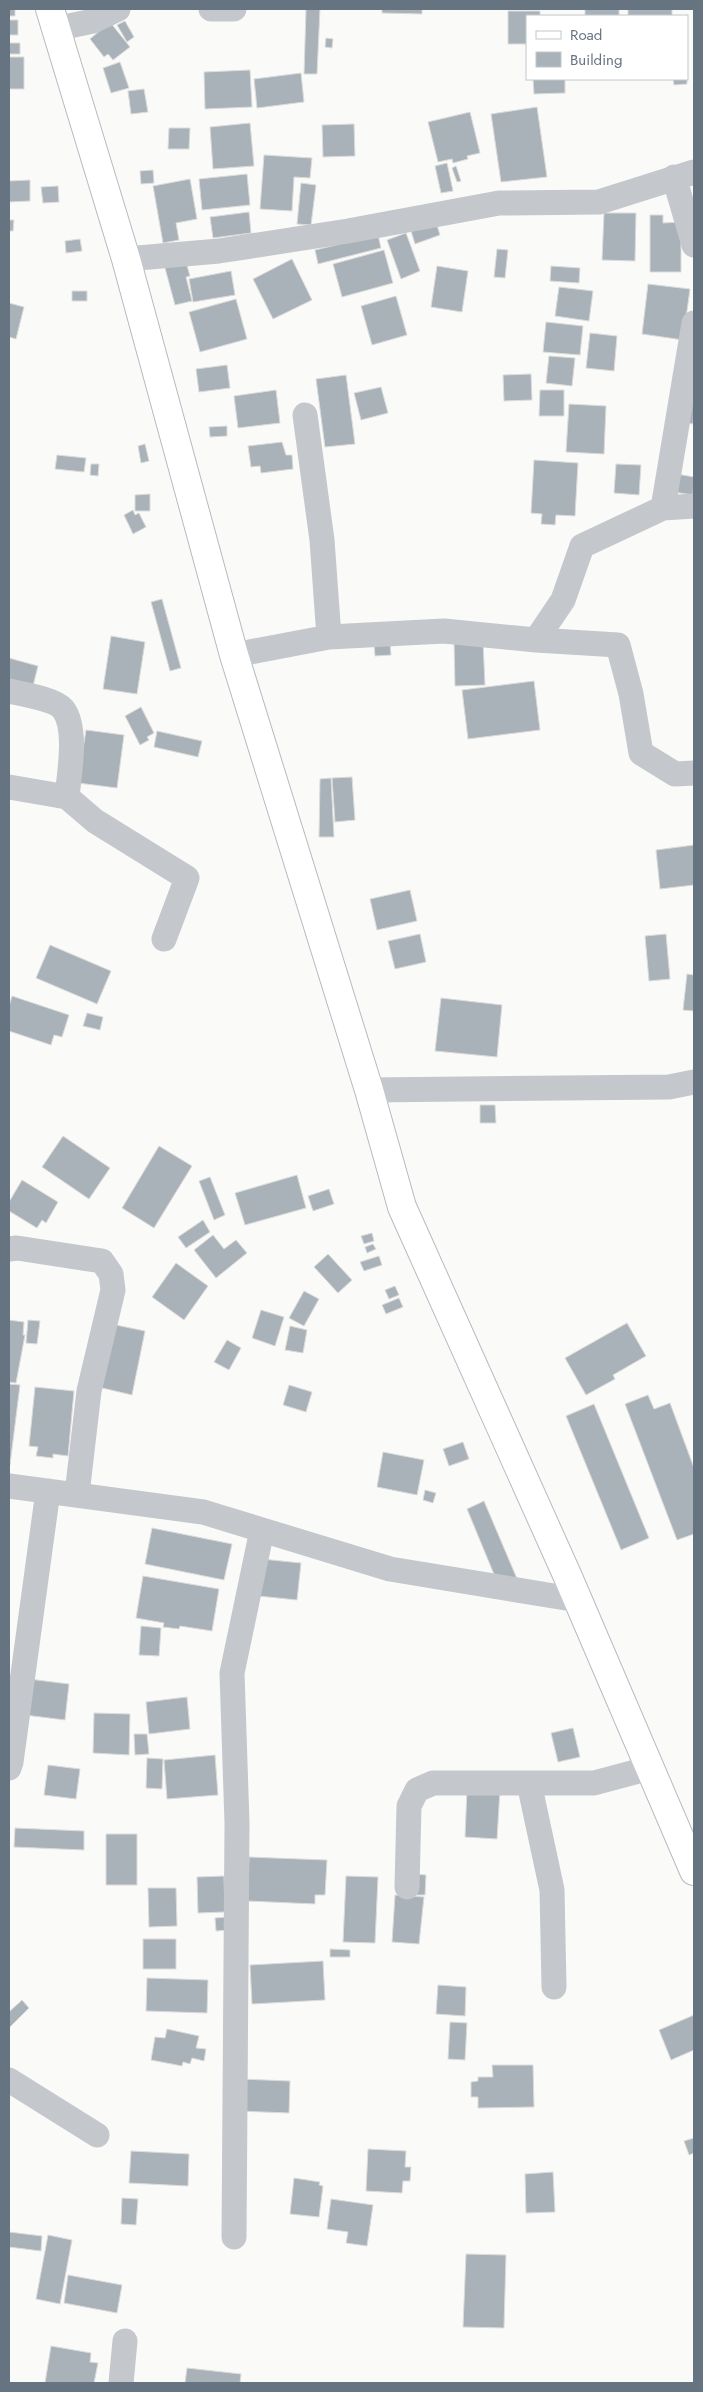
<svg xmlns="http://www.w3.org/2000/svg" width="703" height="2392" font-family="Jost,sans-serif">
  <rect width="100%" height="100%" fill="#fafaf8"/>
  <!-- building -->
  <path fill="#aab2b9" stroke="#dcdcda" d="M 9,9 L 15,9 L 15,16 L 9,16 Z
    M 306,9 L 320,9 L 317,74 L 304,74 Z
    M 382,9 L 422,9 L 422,14 L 382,13 Z
    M 585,9 L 619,9 L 619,15 L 624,16 L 585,16 Z
    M 628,9 L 672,9 L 672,16 L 628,16 Z
    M 508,11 L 540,11 L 540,16 L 527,16 L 527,44 L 508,44 Z
    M 9,20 L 18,20 L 18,35 L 9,35 Z
    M 125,21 L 134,37 L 127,42 L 117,25 Z
    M 110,22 L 130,47 L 113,60 L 108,54 L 104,57 L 90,39 Z
    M 326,38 L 333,39 L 332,48 L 325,47 Z
    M 9,43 L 20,43 L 20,54 L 9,54 Z
    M 9,57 L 24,57 L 24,89 L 9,89 Z
    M 120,62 L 129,88 L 111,93 L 103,68 Z
    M 250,70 L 252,107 L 205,109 L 204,72 Z
    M 301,73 L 304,102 L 257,108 L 254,79 Z
    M 533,79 L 565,79 L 565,93 L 534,94 Z
    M 673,79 L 687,79 L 687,84 L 674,85 Z
    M 144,89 L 148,112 L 131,114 L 128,91 Z
    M 537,107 L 547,177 L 501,182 L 491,114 Z
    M 470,112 L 480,153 L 467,156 L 468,159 L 453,163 L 452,159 L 438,162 L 428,122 Z
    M 250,123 L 254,166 L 213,169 L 210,127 Z
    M 354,124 L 355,156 L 323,157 L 322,125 Z
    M 169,128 L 190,128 L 189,149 L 168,149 Z
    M 264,155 L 312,158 L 310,178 L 294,177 L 292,211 L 260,209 Z
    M 447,163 L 453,191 L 441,193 L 435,166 Z
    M 456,166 L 461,181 L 457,182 L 452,168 Z
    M 153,170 L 154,183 L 141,184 L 140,171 Z
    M 247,174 L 250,205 L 202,210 L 199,179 Z
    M 190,179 L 197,219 L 176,223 L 179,240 L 163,243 L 153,186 Z
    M 30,180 L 30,201 L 9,202 L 9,181 Z
    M 301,183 L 316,185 L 311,225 L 297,224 Z
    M 58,186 L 59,202 L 43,203 L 41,187 Z
    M 9,210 L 9,220 L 14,220 L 13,231 L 9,231 Z
    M 249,212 L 251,233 L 213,238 L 210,217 Z
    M 604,213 L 636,213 L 635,261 L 602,260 Z
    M 650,215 L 663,215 L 663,223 L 681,222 L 681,272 L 650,272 Z
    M 436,222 L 440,235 L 415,244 L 411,231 Z
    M 406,233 L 420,271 L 401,279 L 387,240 Z
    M 378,235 L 381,248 L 318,264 L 315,250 Z
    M 80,239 L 82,251 L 66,253 L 65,241 Z
    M 497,249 L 508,250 L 505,278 L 494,277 Z
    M 384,250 L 393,283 L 342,297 L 333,264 Z
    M 292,259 L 312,300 L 273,319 L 253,279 Z
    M 186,262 L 190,276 L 186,277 L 192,301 L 175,305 L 165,268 Z
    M 437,266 L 468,271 L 462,312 L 431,307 Z
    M 551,266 L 580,268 L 579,283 L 550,281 Z
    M 231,271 L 235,295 L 193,302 L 189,279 Z
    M 648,284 L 690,289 L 683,340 L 642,334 Z
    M 559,287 L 593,291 L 589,321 L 555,316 Z
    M 72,291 L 87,291 L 87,301 L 72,301 Z
    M 396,296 L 407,335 L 372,345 L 361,306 Z
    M 236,299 L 247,339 L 200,352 L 189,312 Z
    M 9,303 L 24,307 L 16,339 L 9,337 Z
    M 546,322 L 583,326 L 580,355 L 543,352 Z
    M 590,333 L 617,336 L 614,371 L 586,368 Z
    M 549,356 L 575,358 L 572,386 L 546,383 Z
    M 227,365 L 230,388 L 199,392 L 196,369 Z
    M 531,374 L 532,400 L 504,401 L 503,375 Z
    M 346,375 L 355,444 L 325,447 L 316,379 Z
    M 381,387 L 388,413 L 361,420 L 354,393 Z
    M 276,390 L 280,423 L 238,428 L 234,396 Z
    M 540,390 L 564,390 L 564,416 L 539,416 Z
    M 681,400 L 694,403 L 693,424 L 677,421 Z
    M 569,404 L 606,406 L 604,454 L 566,452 Z
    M 227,426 L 227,436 L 210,437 L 209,427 Z
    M 282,442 L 286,455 L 292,455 L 293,469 L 261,473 L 260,466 L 251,467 L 248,446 Z
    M 145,444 L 149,461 L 141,463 L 138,446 Z
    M 57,455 L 86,458 L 84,472 L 55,469 Z
    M 534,460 L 578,463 L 575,516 L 556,515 L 555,525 L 541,524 L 542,514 L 531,513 Z
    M 91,464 L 99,464 L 98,476 L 90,475 Z
    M 616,464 L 641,465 L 639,495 L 614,493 Z
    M 677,474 L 694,477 L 693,495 L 674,492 Z
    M 150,494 L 150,511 L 135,511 L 135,495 Z
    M 133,510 L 135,515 L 139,513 L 146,527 L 133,534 L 124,515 Z
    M 162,599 L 181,668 L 170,671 L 151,602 Z
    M 111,636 L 145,642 L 137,694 L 103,689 Z
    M 483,641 L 485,685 L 455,686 L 454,642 Z
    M 390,642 L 391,655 L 375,656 L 374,643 Z
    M 9,658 L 38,666 L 32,690 L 9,684 Z
    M 534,681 L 540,730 L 468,739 L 462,690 Z
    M 141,707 L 154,733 L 147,737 L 149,740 L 140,745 L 125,716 Z
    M 86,730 L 124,735 L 117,788 L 78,783 Z
    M 157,731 L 202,741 L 198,757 L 154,747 Z
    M 352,777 L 355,820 L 335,822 L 332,778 Z
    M 331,778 L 334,837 L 319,837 L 320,779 Z
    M 694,845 L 694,885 L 660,889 L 656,850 Z
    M 410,890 L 417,921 L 377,930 L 370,899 Z
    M 420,934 L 426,962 L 395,969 L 388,941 Z
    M 666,934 L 670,979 L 649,981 L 645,936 Z
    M 50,945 L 111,971 L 97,1004 L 36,978 Z
    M 687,974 L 694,975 L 694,1011 L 683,1010 Z
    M 12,996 L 69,1015 L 62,1037 L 54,1035 L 51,1045 L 9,1031 L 9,1006 Z
    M 441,998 L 502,1005 L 497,1057 L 435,1051 Z
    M 87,1013 L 103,1017 L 100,1030 L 83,1026 Z
    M 480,1105 L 495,1105 L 496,1123 L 480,1123 Z
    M 63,1136 L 110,1168 L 89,1199 L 42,1167 Z
    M 159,1146 L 192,1166 L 154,1228 L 122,1208 Z
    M 297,1175 L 306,1208 L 245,1225 L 235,1193 Z
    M 210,1177 L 225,1215 L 214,1220 L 199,1181 Z
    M 22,1180 L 58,1202 L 46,1223 L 42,1220 L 37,1228 L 9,1211 L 9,1202 Z
    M 329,1189 L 334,1204 L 313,1211 L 308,1196 Z
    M 203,1220 L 210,1232 L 186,1248 L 178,1237 Z
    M 372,1233 L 374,1241 L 364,1244 L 361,1236 Z
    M 213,1235 L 224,1249 L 236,1240 L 247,1253 L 216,1278 L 194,1250 Z
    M 373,1244 L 376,1249 L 367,1253 L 365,1247 Z
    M 328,1254 L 352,1280 L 338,1293 L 314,1267 Z
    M 379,1256 L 382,1265 L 364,1271 L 360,1262 Z
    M 176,1263 L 208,1286 L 184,1320 L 152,1297 Z
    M 395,1286 L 399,1295 L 389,1299 L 385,1290 Z
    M 304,1291 L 319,1299 L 304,1326 L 289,1318 Z
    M 399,1298 L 403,1307 L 386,1314 L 382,1305 Z
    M 261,1310 L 284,1317 L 275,1346 L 252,1338 Z
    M 9,1320 L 24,1322 L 23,1335 L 25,1335 L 16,1383 L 9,1382 Z
    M 28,1320 L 40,1321 L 37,1344 L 26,1343 Z
    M 627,1323 L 646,1356 L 613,1375 L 615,1379 L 586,1395 L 565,1358 Z
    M 111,1324 L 145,1331 L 132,1395 L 98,1387 Z
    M 290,1326 L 307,1330 L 303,1353 L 285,1350 Z
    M 227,1340 L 241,1348 L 229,1370 L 214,1362 Z
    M 9,1384 L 20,1385 L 10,1465 L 9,1464 Z
    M 289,1385 L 312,1392 L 306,1412 L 283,1405 Z
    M 35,1387 L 74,1391 L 68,1456 L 53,1454 L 53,1458 L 36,1456 L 38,1447 L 29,1446 Z
    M 648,1395 L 654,1409 L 670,1403 L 694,1468 L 694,1534 L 677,1540 L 625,1404 Z
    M 594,1404 L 649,1538 L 621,1550 L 566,1416 Z
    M 463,1442 L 469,1459 L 449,1466 L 443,1449 Z
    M 383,1452 L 424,1460 L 417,1495 L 377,1487 Z
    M 425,1490 L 436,1493 L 433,1503 L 423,1500 Z
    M 484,1501 L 518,1581 L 498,1584 L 467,1509 Z
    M 152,1528 L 232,1544 L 224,1580 L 145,1564 Z
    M 262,1559 L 301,1563 L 297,1600 L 258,1596 Z
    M 143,1576 L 219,1589 L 212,1631 L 180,1626 L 179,1629 L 163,1627 L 164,1623 L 136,1618 Z
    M 141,1626 L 161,1628 L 159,1656 L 139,1655 Z
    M 29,1679 L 69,1684 L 65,1720 L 25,1715 Z
    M 187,1697 L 190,1729 L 149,1734 L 146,1702 Z
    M 94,1713 L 130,1714 L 129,1755 L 93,1753 Z
    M 573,1728 L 580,1757 L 558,1762 L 551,1733 Z
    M 134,1734 L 147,1734 L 149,1754 L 135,1755 Z
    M 215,1755 L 218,1795 L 167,1799 L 164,1760 Z
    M 147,1758 L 163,1759 L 162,1789 L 146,1788 Z
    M 48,1765 L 80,1769 L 76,1799 L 44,1795 Z
    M 467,1789 L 500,1790 L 497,1839 L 465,1837 Z
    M 15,1828 L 84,1831 L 84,1850 L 14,1847 Z
    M 106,1834 L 137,1834 L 137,1885 L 106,1885 Z
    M 249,1857 L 327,1860 L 325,1895 L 315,1895 L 315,1904 L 247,1901 Z
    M 411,1874 L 426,1875 L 425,1895 L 410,1895 Z
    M 224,1876 L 225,1912 L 198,1913 L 197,1877 Z
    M 346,1876 L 378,1877 L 375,1943 L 343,1942 Z
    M 148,1888 L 176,1888 L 177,1926 L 149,1927 Z
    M 395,1895 L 424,1897 L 419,1944 L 392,1942 Z
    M 228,1917 L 229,1930 L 216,1931 L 215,1918 Z
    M 143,1939 L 176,1939 L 176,1969 L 143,1969 Z
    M 330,1949 L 350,1950 L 350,1957 L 330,1957 Z
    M 323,1961 L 325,2000 L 252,2004 L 250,1965 Z
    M 147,1978 L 208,1980 L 207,2013 L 146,2011 Z
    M 438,1985 L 466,1987 L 465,2016 L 436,2014 Z
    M 22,2000 L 29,2008 L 9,2028 L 9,2012 Z
    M 694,2015 L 694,2050 L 671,2060 L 659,2030 Z
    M 450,2022 L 467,2023 L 465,2060 L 448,2059 Z
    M 167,2029 L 199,2036 L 196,2048 L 206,2049 L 204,2061 L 192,2058 L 190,2064 L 183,2062 L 182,2066 L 151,2060 L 155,2037 L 165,2038 Z
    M 492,2065 L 533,2065 L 534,2107 L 478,2108 L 478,2097 L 471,2097 L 471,2082 L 478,2081 L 478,2077 L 493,2077 Z
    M 240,2079 L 290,2081 L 289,2113 L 238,2111 Z
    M 694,2138 L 694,2153 L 689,2155 L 684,2141 Z
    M 368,2149 L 406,2151 L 405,2167 L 411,2167 L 410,2181 L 403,2181 L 402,2193 L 366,2191 Z
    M 131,2151 L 189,2154 L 188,2186 L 129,2183 Z
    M 553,2172 L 555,2212 L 526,2213 L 525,2174 Z
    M 294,2178 L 320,2182 L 319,2185 L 323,2186 L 319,2217 L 290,2214 Z
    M 122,2198 L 138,2199 L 136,2225 L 121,2224 Z
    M 331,2199 L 373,2205 L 367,2246 L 346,2243 L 348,2232 L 327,2229 Z
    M 9,2232 L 42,2236 L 41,2251 L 9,2247 Z
    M 48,2235 L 72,2240 L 60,2304 L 36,2299 Z
    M 466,2254 L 506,2255 L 504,2328 L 463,2327 Z
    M 68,2275 L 122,2285 L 117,2313 L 64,2303 Z
    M 51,2346 L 91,2353 L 90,2362 L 98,2363 L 94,2383 L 45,2383 Z
    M 187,2368 L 241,2374 L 240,2383 L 185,2383 Z"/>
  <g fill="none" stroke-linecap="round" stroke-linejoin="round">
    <!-- secondary casing -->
    <g stroke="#b6bbc0" stroke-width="30">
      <path id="secondary" d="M 50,9 L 126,259 L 234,655 L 369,1090 L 402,1207 L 568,1577 L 694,1871"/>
    </g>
    <!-- street -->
    <path stroke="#c4c7cb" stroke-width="25" d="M 211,9 L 234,9
      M 55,29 L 93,21 L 118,9
      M 674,177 L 694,245
      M 126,259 L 219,251 L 348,231 L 499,203 L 599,202 L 694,172
      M 694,323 L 663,508 L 694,506
      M 305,415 L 322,540 L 329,637
      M 536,640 L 563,600 L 582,546 L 663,508
      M 234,655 L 329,637 L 444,631 L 536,640 L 618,645 L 631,694 L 641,753 L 675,774 L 694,773
      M 9,691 C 22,694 55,699 63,709 C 78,728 69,775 67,797 L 95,821 L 187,878 L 164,939
      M 9,787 L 67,797
      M 369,1090 L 669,1087 L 694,1082
      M 9,1249 L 17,1248 L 102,1261 L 111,1274 L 113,1290 L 89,1391 L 77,1494
      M 9,1486 L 203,1512 L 390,1569 L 578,1600
      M 9,1768 L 11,1762 L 48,1491
      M 529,1783 L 552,1890 L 554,1987
      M 407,1887 L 409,1806 L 417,1790 L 433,1783 L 594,1783 L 650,1768
      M 9,2080 L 97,2135
      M 234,2237 L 237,1823 L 232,1673 L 262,1530
      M 121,2383 L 125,2341"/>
    <!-- secondary -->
    <use href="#secondary" stroke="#fff" stroke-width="28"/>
  </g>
  <!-- border -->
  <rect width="703" height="2392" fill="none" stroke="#667482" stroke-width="20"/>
  <!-- legend -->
  <rect x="526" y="15" width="162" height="65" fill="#ffffff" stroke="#c2c7cd"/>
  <rect x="536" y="31" width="25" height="8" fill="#ffffff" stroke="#c2c7cd"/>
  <text x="570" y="40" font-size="15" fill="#667482">Road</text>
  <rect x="536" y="52" width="25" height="15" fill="#aab2b9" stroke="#c2c7cd"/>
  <text x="570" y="65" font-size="15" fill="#667482">Building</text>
</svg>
